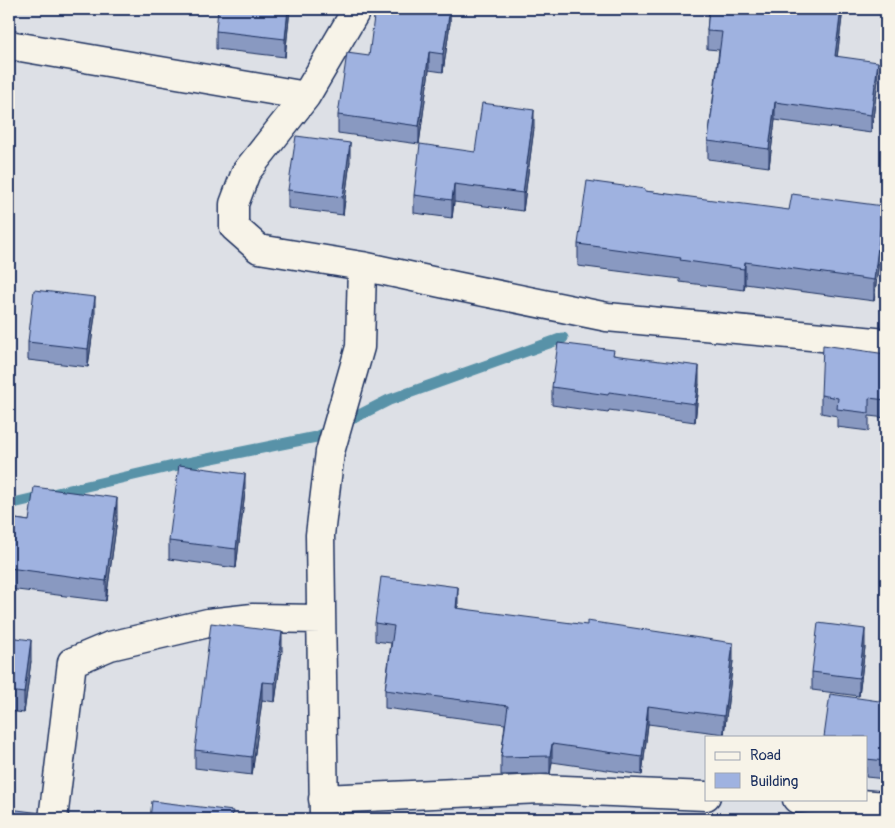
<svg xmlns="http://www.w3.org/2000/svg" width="895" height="828" font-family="Pangolin,sans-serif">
  <rect width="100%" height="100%" fill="#dde0e6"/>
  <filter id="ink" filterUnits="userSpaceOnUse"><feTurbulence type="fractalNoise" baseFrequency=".02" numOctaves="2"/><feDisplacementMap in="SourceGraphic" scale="10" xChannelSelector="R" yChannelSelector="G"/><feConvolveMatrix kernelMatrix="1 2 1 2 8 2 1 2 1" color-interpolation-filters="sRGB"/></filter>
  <g filter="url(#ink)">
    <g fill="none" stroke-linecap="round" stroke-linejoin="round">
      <!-- stream -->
      <path stroke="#5992a8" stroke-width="11" d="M 9,504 L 173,466 L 316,437 L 389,400 L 563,338"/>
      <!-- minor casing -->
      <g stroke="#1b2f5e" stroke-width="31">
        <path id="minor" d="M 9,45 L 306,96 L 246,172 L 234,204 L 234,227 L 259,249 L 362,266 L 455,286 L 607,317 L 886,343
          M 306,96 L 357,9
          M 323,799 L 541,789 L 706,796
          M 797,799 L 886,806
          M 53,819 L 72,662 L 110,646 L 208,623 L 253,618 L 321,619
          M 324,819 L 320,535 L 330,452 L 360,347 L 362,266"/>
      </g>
      <!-- minor -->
      <use href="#minor" stroke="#f7f3e8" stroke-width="28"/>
    </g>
    <!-- wall -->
    <path fill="#8999c1" stroke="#1b2f5e" d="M 290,9 L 285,57 L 216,49 L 216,31 Z
      M 450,9 L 450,23 L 443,72 L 429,70 L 419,144 L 338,133 L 338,115 Z
      M 709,9 L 843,9 L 837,57 L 878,80 L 871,133 L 775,120 L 769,167 L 708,159 L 708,141 L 719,50 L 707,49 L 707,31 Z
      M 534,128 L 523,211 L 454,202 L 452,218 L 414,213 L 414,195 L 475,152 Z
      M 350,161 L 343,215 L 288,208 L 288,190 Z
      M 645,191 L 883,227 L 874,301 L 745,284 L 744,290 L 680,282 L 680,279 L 578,266 L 578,244 Z
      M 95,315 L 88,367 L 28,360 L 28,342 Z
      M 886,354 L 886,418 L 869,416 L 869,431 L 837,427 L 837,416 L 821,413 L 821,395 Z
      M 614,355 L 699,384 L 695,422 L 609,410 L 608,413 L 552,405 L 552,387 Z
      M 245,492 L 236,568 L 169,559 L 169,541 Z
      M 9,518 L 29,521 L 117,519 L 106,601 L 9,589 Z
      M 458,605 L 458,608 L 733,661 L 724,734 L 648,724 L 642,775 L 552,762 L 550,774 L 501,775 L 501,757 L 505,724 L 385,708 L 385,690 L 391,643 L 375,641 L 375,623 Z
      M 9,637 L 31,661 L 24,713 L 9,711 Z
      M 865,647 L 859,696 L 812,690 L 812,672 Z
      M 282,650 L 275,702 L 262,700 L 252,775 L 195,768 L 195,750 Z
      M 886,702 L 886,779 L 866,777 L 866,737 Z"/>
    <!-- shaded-wall -->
    <path fill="#6f7d9d" stroke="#1b2f5e" d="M 288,9 L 290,9 L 285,57 L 285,39 Z
      M 450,9 L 450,23 L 443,72 L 443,54 Z
      M 841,9 L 843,9 L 835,74 L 835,56 Z
      M 429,52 L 429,70 L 419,144 L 419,126 Z
      M 878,62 L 878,80 L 871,133 L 871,115 Z
      M 775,102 L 775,120 L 769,167 L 769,149 Z
      M 534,110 L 534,128 L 523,211 L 523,193 Z
      M 350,143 L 350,161 L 343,215 L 343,197 Z
      M 454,184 L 454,202 L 452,218 L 452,200 Z
      M 883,206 L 883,227 L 874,301 L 874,280 Z
      M 745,262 L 745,284 L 744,290 L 744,269 Z
      M 95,297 L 95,315 L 88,367 L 88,349 Z
      M 699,366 L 699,384 L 695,422 L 695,404 Z
      M 245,474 L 245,492 L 236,568 L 236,549 Z
      M 117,498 L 117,519 L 106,601 L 106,581 Z
      M 458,587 L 458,605 L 456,626 L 456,608 Z
      M 865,629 L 865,647 L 859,696 L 859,678 Z
      M 282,632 L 282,650 L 275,702 L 275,683 Z
      M 31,640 L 31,661 L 24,713 L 24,693 Z
      M 733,643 L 733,661 L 724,734 L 724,716 Z
      M 262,682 L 262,700 L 252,775 L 252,757 Z
      M 648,706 L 648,724 L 642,775 L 642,757 Z
      M 552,744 L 552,762 L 550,774 L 550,756 Z"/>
    <!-- building -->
    <path fill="#9fb2e0" stroke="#1b2f5e" d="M 218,9 L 288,9 L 285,39 L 216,31 Z
      M 375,9 L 450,9 L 443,54 L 429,52 L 419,126 L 338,115 L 347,53 L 369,56 Z
      M 709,9 L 841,9 L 835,56 L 878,62 L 871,115 L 775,102 L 769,149 L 708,141 L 722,32 L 707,31 Z
      M 482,103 L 534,110 L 523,193 L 454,184 L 452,200 L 414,195 L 420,144 L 475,152 Z
      M 296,136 L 350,143 L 343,197 L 288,190 Z
      M 587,181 L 645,189 L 645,191 L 789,210 L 792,194 L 883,206 L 874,280 L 745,262 L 744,269 L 680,260 L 681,258 L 578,244 Z
      M 34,290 L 95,297 L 88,349 L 28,342 Z
      M 558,343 L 614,350 L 613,355 L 699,366 L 695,404 L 609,392 L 608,395 L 552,387 Z
      M 823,345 L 886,354 L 886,400 L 869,398 L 869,413 L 837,409 L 838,398 L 821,395 Z
      M 179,465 L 245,474 L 236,549 L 169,541 Z
      M 34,487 L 117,498 L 106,581 L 9,568 L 9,518 L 29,521 Z
      M 381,577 L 458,587 L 456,608 L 587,625 L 587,621 L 733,643 L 724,716 L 648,706 L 642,757 L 552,744 L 550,756 L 501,757 L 508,706 L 385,690 L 394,626 L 375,623 Z
      M 211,623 L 282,632 L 275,683 L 262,682 L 252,757 L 195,750 Z
      M 818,623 L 865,629 L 859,678 L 812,672 Z
      M 9,637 L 31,640 L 24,693 L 9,691 Z
      M 830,694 L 886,702 L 886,761 L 866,759 L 866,737 L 824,737 Z
      M 152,801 L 233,811 L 232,819 L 150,819 Z
      M 9,809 L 41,813 L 40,819 L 9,819 Z"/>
  </g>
  <!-- margin -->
  <rect width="895" height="828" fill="none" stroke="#f7f3e8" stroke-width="30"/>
  <rect x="15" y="15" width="865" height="798" fill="none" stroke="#1b2f5e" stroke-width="2" filter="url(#ink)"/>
  <!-- legend -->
  <rect x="705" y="736" width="162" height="65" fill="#f7f3e8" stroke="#9fa5b1"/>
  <rect x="715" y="752" width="25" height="8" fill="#f7f3e8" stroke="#9fa5b1"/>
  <text x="750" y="760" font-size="15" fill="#1b2f5e">Road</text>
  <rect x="715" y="773" width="25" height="15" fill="#9fb2e0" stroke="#9fa5b1"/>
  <text x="750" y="786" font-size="15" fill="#1b2f5e">Building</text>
</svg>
